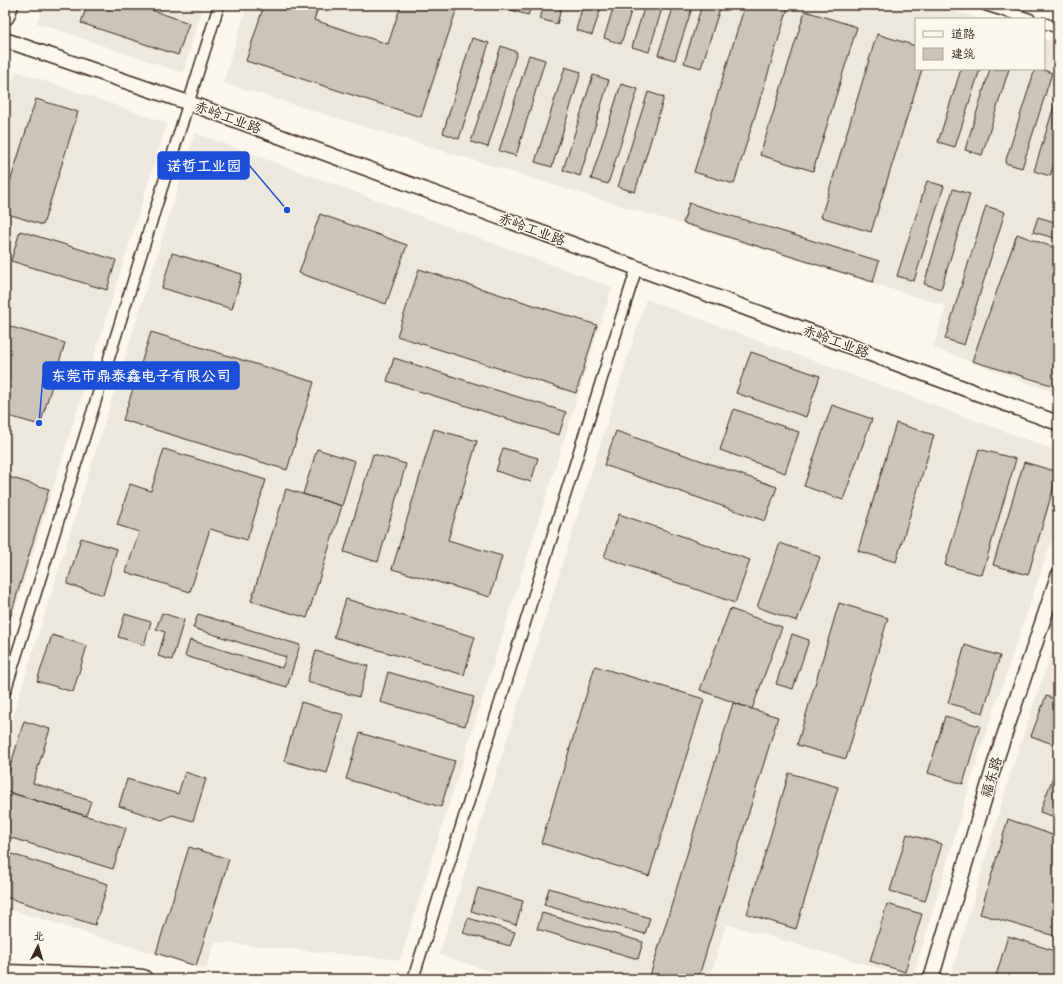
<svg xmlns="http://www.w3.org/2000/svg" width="1063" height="984" font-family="'Playpen Sans','LXGW WenKai TC',sans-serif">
  <rect width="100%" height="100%" fill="#fbf7ec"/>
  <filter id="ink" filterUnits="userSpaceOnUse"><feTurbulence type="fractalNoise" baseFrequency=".025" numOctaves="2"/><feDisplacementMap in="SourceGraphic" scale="8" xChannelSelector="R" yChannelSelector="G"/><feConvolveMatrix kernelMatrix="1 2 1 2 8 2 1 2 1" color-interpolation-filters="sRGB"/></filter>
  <g filter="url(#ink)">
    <!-- built -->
    <path fill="#ede8dd" d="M 43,5 L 203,5 L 183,73 L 37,23 Z
      M 247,5 L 935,5 L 980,19 L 916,19 L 916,69 L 1044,69 L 1044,39 L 1058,43 L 1058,394 L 933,348 L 946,306 L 223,83 Z
      M 16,71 L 167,123 L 5,642 L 5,105 Z
      M 195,133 L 612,287 L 400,960 L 215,942 L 206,970 L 5,908 L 5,741 Z
      M 646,299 L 1058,451 L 1058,521 L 978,757 L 913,978 L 726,924 L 710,979 L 515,979 L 439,955 Z
      M 1058,632 L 1058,979 L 950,979 L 1012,768 Z"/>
    <!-- building -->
    <path fill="#ccc4b9" stroke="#3b2a1e" d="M 87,5 L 137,5 L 189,23 L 178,55 L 81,23 Z
      M 264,5 L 319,5 L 314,20 L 388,44 L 401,5 L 458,5 L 421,117 L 246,61 Z
      M 513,5 L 532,5 L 528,15 L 511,10 Z
      M 544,5 L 562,5 L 557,24 L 540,19 Z
      M 583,5 L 602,5 L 592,35 L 576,30 Z
      M 614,5 L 633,5 L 621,44 L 604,38 Z
      M 645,5 L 663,5 L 649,52 L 632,47 Z
      M 674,5 L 693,5 L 675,60 L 658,55 Z
      M 702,5 L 721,5 L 701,68 L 684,63 Z
      M 745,5 L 789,5 L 734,184 L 694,172 Z
      M 805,11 L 857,27 L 813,171 L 760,155 Z
      M 877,34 L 916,46 L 916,69 L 922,69 L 871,232 L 821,217 Z
      M 472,38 L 489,43 L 459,139 L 443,133 Z
      M 501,46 L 517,52 L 488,147 L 471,142 Z
      M 529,55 L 545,60 L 516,156 L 499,151 Z
      M 565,67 L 581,72 L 552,167 L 535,162 Z
      M 961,69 L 980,69 L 955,147 L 938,142 Z
      M 990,69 L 1009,69 L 982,155 L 965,150 Z
      M 1035,69 L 1041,69 L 1052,73 L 1022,168 L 1005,163 Z
      M 593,75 L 609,80 L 580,176 L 563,170 Z
      M 621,84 L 638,89 L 608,184 L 591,179 Z
      M 648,92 L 664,97 L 635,192 L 618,187 Z
      M 1058,93 L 1058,152 L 1050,176 L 1034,171 Z
      M 36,99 L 78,112 L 43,225 L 5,213 L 5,198 Z
      M 927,181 L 944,186 L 914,281 L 897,276 Z
      M 953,189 L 970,194 L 941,289 L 924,284 Z
      M 689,203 L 879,261 L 873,282 L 683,223 Z
      M 986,206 L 1005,212 L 964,345 L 945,339 Z
      M 320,214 L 407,245 L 386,304 L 299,273 Z
      M 1038,217 L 1058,223 L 1058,239 L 1033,232 Z
      M 20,231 L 116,260 L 107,290 L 11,261 Z
      M 1017,234 L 1058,249 L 1058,387 L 972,361 Z
      M 172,253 L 242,274 L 232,309 L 162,288 Z
      M 419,269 L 597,325 L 576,393 L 397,336 Z
      M 5,325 L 65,343 L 40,425 L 5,415 Z
      M 151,332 L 314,382 L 287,470 L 123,420 Z
      M 751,352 L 820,376 L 806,417 L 736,393 Z
      M 394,358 L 566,412 L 559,435 L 387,381 Z
      M 832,405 L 872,419 L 843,500 L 804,486 Z
      M 734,409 L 799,432 L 785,473 L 720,450 Z
      M 896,423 L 934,435 L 896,562 L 858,551 Z
      M 434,429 L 477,441 L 448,540 L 502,556 L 490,597 L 392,569 Z
      M 616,431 L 777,487 L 765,521 L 604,465 Z
      M 503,448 L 538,458 L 531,482 L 496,471 Z
      M 164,449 L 266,480 L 247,540 L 210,529 L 190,592 L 126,572 L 139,532 L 117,525 L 130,484 L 151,491 Z
      M 317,449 L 355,461 L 342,506 L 303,494 Z
      M 979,449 L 1016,459 L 982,575 L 945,565 Z
      M 373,454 L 406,464 L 378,562 L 344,552 Z
      M 1024,462 L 1058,472 L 1028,575 L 993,565 Z
      M 9,477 L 49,489 L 5,634 L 5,489 Z
      M 286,489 L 342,506 L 307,618 L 251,601 Z
      M 619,514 L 750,560 L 735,603 L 604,557 Z
      M 81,538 L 117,549 L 103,595 L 67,584 Z
      M 780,543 L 820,557 L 797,621 L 757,607 Z
      M 346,599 L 475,637 L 464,675 L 334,637 Z
      M 839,603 L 888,618 L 846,759 L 797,745 Z
      M 730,609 L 782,627 L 752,709 L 700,690 Z
      M 162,613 L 184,620 L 172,660 L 158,656 L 165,632 L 156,629 Z
      M 125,614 L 151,622 L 144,645 L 118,637 Z
      M 198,614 L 300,645 L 287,687 L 185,656 L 190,640 L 282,668 L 286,657 L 193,628 Z
      M 792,634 L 809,640 L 793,689 L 776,684 Z
      M 52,635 L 87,646 L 73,692 L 37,681 Z
      M 965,645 L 1000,656 L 983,713 L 948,703 Z
      M 316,651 L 368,666 L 359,697 L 307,682 Z
      M 1058,656 L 1058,675 L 1052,672 Z
      M 595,666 L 704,699 L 649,876 L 541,843 Z
      M 388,672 L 474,697 L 465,726 L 380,702 Z
      M 1046,696 L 1058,700 L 1058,746 L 1031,736 Z
      M 301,702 L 344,715 L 327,773 L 284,761 Z
      M 733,703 L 778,717 L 698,979 L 649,979 Z
      M 945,716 L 980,726 L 963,784 L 928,773 Z
      M 24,721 L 50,729 L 33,783 L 91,801 L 86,816 L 5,791 L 5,784 Z
      M 360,733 L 455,761 L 441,807 L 346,779 Z
      M 1057,766 L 1058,766 L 1058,818 L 1040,812 Z
      M 185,772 L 206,779 L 193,821 L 172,815 L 162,820 L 119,806 L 127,779 L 178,794 Z
      M 789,773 L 838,787 L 796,929 L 747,914 Z
      M 5,791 L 126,828 L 113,869 L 5,836 Z
      M 1008,819 L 1058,837 L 1058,937 L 980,914 Z
      M 907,834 L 942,844 L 925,901 L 890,891 Z
      M 189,847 L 229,859 L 196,966 L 156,953 Z
      M 5,852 L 108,884 L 95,925 L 5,897 Z
      M 478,888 L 523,901 L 516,925 L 471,911 Z
      M 549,888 L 650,918 L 645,934 L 544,905 Z
      M 887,904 L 922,914 L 905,972 L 870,961 Z
      M 542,913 L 643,942 L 638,959 L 537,929 Z
      M 468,918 L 515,932 L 510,946 L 463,933 Z
      M 1008,936 L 1058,952 L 1058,979 L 995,979 Z"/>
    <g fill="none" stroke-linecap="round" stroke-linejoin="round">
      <!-- street casing -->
      <g stroke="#3b2a1e" stroke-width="13">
        <path id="street" d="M 985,5 L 1030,19
          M 1044,23 L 1058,28
          M 5,692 L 219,5
          M 413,979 L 637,267"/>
      </g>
      <!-- secondary casing -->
      <g stroke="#3b2a1e" stroke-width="17">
        <path id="secondary" d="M 5,40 L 189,103 L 1058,423
          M 931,979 L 995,763 L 1058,576"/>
      </g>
      <!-- highway casing -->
      <g stroke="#3b2a1e" stroke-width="21">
        <path id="highway" d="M 5,16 L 9,5
          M 5,974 L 132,978 L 143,979"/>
      </g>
      <!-- street -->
      <use href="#street" stroke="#fbf7ec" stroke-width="10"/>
      <!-- secondary -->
      <use href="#secondary" stroke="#fbf7ec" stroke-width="14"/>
      <!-- highway -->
      <use href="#highway" stroke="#fbf7ec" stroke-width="18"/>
    </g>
  </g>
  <g text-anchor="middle" stroke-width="3" stroke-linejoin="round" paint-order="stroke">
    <!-- street labels -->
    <g font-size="14" fill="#3b2a1e" stroke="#fbf7ec">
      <text transform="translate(228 117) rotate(20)" y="5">赤岭工业路</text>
      <text transform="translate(532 229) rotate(20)" y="5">赤岭工业路</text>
      <text transform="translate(836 341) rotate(20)" y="5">赤岭工业路</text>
      <text transform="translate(991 777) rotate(-73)" y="5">福东路</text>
    </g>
  </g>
  <!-- callouts -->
  <path fill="none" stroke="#1d4ed8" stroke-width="1.5" d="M287 210L249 165M39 423L43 376"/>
  <g fill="#1d4ed8" stroke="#fbf7ec" stroke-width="1.5">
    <circle cx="287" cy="210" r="4"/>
    <circle cx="39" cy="423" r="4"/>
  </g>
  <g fill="#1d4ed8" stroke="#1d4ed8" stroke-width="1.5">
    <rect x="158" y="152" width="91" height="27" rx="4"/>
    <rect x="43" y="362" width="196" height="27" rx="4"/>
  </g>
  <g font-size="15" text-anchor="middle" font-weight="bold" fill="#fff">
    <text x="204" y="171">诺哲工业园</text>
    <text x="141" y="381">东莞市鼎泰鑫电子有限公司</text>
  </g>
  <!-- margin -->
  <rect width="1063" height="984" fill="none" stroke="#fbf7ec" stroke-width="20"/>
  <rect x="10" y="10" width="1043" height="964" fill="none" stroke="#3b2a1e" stroke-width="1.5" filter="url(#ink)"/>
  <!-- legend -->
  <rect x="915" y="18" width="130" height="52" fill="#fbf7ec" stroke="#aea59a"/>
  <rect x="923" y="31" width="20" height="6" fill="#fbf7ec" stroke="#aea59a"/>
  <text x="951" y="38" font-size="12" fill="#3b2a1e">道路</text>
  <rect x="923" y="48" width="20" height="12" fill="#ccc4b9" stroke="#aea59a"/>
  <text x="951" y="58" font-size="12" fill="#3b2a1e">建筑</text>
  <!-- north arrow -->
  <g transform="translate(38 946) rotate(5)" stroke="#fbf7ec" stroke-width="3" paint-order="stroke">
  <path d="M0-3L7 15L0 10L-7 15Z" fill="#3b2a1e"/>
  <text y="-6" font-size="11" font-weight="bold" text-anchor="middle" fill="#3b2a1e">北</text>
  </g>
</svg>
